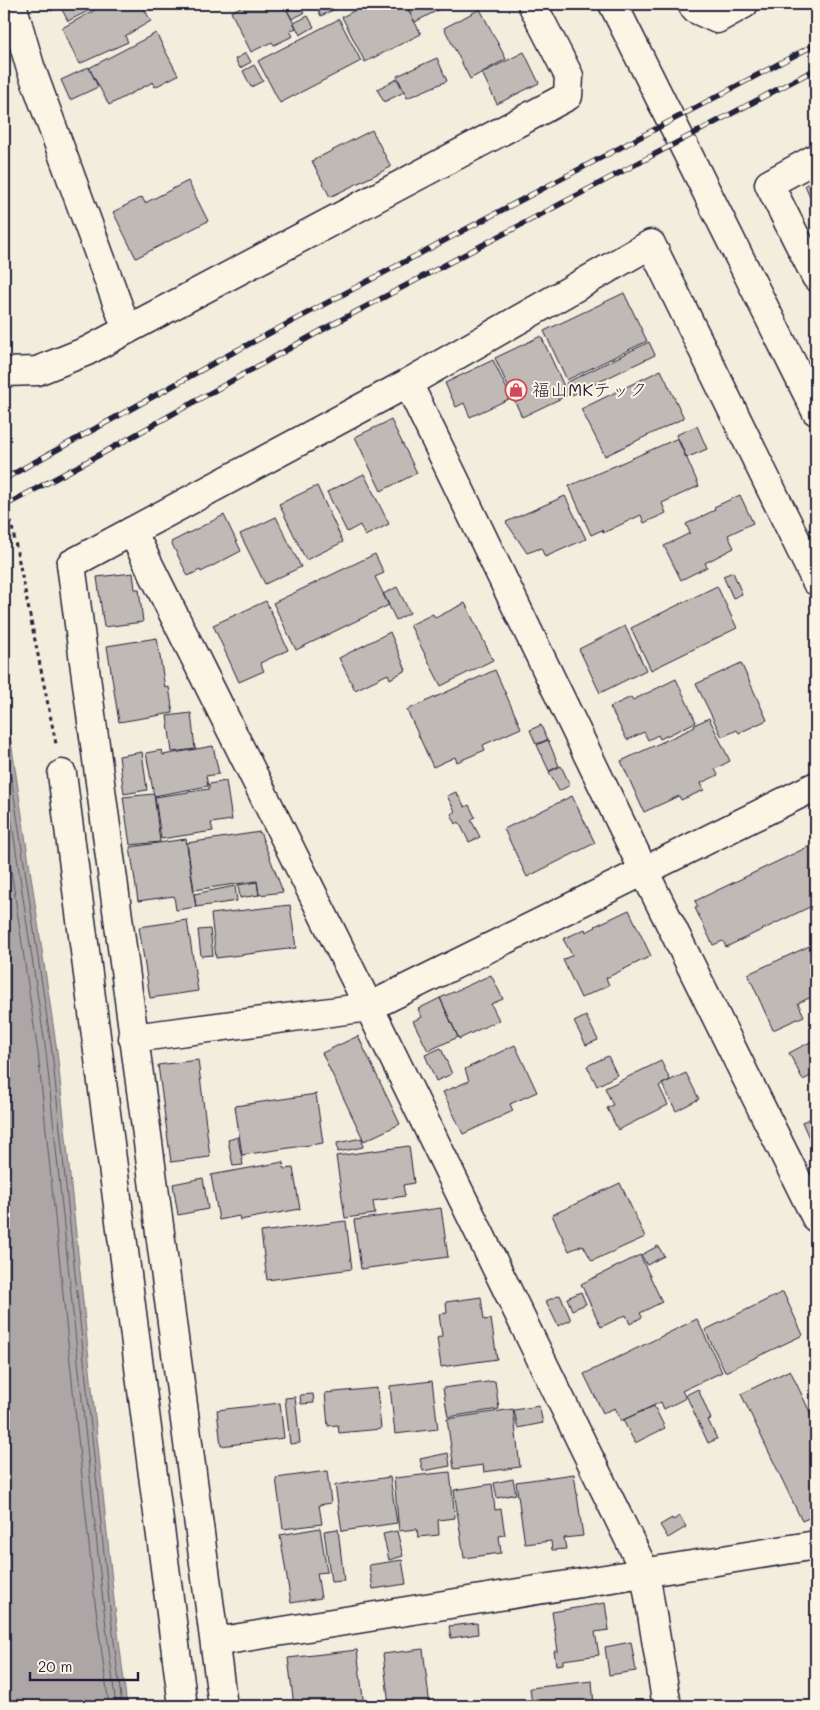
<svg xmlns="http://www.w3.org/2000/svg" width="820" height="1710" font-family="Mali,'Klee One',sans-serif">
  <rect width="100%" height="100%" fill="#f3edde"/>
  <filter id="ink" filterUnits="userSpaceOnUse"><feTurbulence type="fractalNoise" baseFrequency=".02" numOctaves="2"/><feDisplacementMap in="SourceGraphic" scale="10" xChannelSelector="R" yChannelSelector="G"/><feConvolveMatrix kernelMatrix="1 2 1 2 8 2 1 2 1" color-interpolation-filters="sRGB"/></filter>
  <g filter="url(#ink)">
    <!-- water -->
    <path fill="#aca7a6" stroke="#75727b" d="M 4,694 L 57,1051 L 114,1600 L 127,1706 L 4,1706 Z"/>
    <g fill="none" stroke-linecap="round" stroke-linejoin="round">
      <!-- shore -->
      <path stroke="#595766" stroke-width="1" d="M 4,728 L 52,1052 L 109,1601 L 122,1706
        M 4,770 L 46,1052 L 103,1602 L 116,1706
        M 4,821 L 38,1053 L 95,1602 L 109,1706"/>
    </g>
    <!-- building -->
    <path fill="#bfbab6" stroke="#22223b" d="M 47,4 L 89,4 L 92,9 L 68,21 L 60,6 L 51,11 Z
      M 106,4 L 141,4 L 151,21 L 125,36 L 128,42 L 79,64 L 62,28 Z
      M 246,4 L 284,4 L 296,28 L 290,31 L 293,36 L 274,45 L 272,42 L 251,52 L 231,12 Z
      M 299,4 L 304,13 L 292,19 L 287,10 Z
      M 315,4 L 345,4 L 321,16 Z
      M 367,4 L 405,4 L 421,34 L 365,62 L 342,17 Z
      M 405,4 L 437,4 L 440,9 L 415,22 Z
      M 437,4 L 451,4 L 440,9 Z
      M 480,9 L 506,59 L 470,79 L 444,28 Z
      M 308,16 L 314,27 L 300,35 L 294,23 Z
      M 339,19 L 361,61 L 280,103 L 258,61 Z
      M 156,33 L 178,75 L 155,87 L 153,82 L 109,105 L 89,68 Z
      M 524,52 L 539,83 L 497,104 L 482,73 Z
      M 246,53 L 251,62 L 240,68 L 235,59 Z
      M 437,58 L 447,81 L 407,98 L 397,76 Z
      M 254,65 L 263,81 L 251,87 L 243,71 Z
      M 89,67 L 98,87 L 70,100 L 61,80 Z
      M 397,79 L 404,92 L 384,102 L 377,89 Z
      M 372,130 L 391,167 L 330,197 L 312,161 Z
      M 816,180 L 816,210 L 805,185 Z
      M 188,181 L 208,221 L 136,258 L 113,212 L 142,197 L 145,203 Z
      M 624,293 L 647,341 L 567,380 L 544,331 Z
      M 541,336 L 568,395 L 522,417 L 495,358 Z
      M 649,342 L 655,355 L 572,395 L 566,383 Z
      M 493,360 L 511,398 L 470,417 L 464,403 L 456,407 L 445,383 Z
      M 661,370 L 684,418 L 605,456 L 581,409 Z
      M 391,420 L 417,473 L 381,491 L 355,437 Z
      M 697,426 L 707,449 L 686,458 L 676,435 Z
      M 678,438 L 699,486 L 662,503 L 666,513 L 644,523 L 641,515 L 603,533 L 602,530 L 591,535 L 569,486 Z
      M 364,474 L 389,524 L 365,536 L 360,525 L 347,532 L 327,492 Z
      M 317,486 L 343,542 L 306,560 L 279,504 Z
      M 740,495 L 753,523 L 728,535 L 734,548 L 705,563 L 707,567 L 681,580 L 664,546 L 690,533 L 686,524 L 715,510 L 714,507 Z
      M 565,496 L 586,539 L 545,557 L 541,548 L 527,553 L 506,522 Z
      M 224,515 L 241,551 L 201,572 L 200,570 L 188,576 L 171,542 Z
      M 276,517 L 301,567 L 265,584 L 240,534 Z
      M 375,554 L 384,573 L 375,577 L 389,605 L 296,650 L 273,603 Z
      M 733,572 L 742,594 L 733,598 L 723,576 Z
      M 133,573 L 135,589 L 139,589 L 143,622 L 104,627 L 97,577 Z
      M 717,586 L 737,628 L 651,670 L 631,628 Z
      M 397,587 L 410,613 L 396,620 L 383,594 Z
      M 266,601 L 288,650 L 260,663 L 264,671 L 239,682 L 213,625 Z
      M 465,603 L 493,660 L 441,686 L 410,625 L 433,614 L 435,618 Z
      M 625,626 L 646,670 L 600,693 L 579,649 Z
      M 390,632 L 406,670 L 390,679 L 388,674 L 355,690 L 339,658 Z
      M 157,638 L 165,688 L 169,687 L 173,713 L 119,722 L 107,646 Z
      M 741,663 L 767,720 L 739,733 L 737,730 L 722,737 L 696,684 Z
      M 495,670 L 521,728 L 483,745 L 485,750 L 457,762 L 455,757 L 433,767 L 407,710 Z
      M 676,679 L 696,722 L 660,739 L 658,735 L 648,740 L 644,732 L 627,740 L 610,707 L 631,697 L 633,700 Z
      M 191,713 L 195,749 L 172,752 L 167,716 Z
      M 709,718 L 730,761 L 715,769 L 718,775 L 701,783 L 704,790 L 681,800 L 679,796 L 644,812 L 621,761 L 695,727 L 694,725 Z
      M 541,725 L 547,740 L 536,744 L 530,730 Z
      M 548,740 L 559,766 L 549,771 L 537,745 Z
      M 213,746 L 219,774 L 206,776 L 208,786 L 154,796 L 146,753 L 162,750 L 163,755 Z
      M 142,752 L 147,790 L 124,794 L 119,756 Z
      M 561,766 L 570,785 L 559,791 L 549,772 Z
      M 226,781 L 232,820 L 211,823 L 213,831 L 161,839 L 155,797 L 209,789 L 209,784 Z
      M 456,792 L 465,807 L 469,805 L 475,817 L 471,820 L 480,837 L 469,842 L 459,822 L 456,824 L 451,814 L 455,811 L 447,796 Z
      M 154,794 L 160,842 L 130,845 L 123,797 Z
      M 572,796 L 595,843 L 527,877 L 504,829 Z
      M 260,832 L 283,892 L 259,895 L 257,881 L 194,890 L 187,843 Z
      M 186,839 L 196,907 L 176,910 L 174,896 L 138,901 L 130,847 Z
      M 816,843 L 816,904 L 726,947 L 723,941 L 713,945 L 695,908 L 698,907 L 695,901 Z
      M 257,882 L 259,895 L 240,898 L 238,885 Z
      M 235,886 L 237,901 L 196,907 L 194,894 Z
      M 290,905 L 296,948 L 216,958 L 211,914 Z
      M 629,910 L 651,956 L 606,978 L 609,985 L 581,998 L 563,960 L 572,955 L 563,939 L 585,929 L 586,932 L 596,927 L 595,926 Z
      M 187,920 L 198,991 L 150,998 L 139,927 Z
      M 210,929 L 213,955 L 201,956 L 198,930 Z
      M 816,943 L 816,995 L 798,1003 L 804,1016 L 773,1030 L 748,974 Z
      M 491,975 L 503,999 L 491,1004 L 499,1020 L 459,1039 L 440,998 Z
      M 440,998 L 458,1037 L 428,1051 L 413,1021 L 422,1017 L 418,1009 Z
      M 586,1016 L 598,1040 L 586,1045 L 574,1022 Z
      M 358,1036 L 400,1124 L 364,1141 L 322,1053 Z
      M 816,1039 L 816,1086 L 811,1076 L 803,1080 L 789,1053 Z
      M 515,1045 L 537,1092 L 510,1104 L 513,1111 L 463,1134 L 443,1092 L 469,1081 L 465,1069 Z
      M 441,1048 L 452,1074 L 436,1081 L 425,1055 Z
      M 608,1056 L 617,1075 L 597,1086 L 587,1066 Z
      M 198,1060 L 210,1157 L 171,1162 L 158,1065 Z
      M 661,1061 L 670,1080 L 659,1086 L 668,1105 L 618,1130 L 607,1108 L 613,1105 L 605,1088 Z
      M 686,1073 L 699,1099 L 676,1111 L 662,1084 Z
      M 316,1094 L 323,1143 L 242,1155 L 235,1106 Z
      M 816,1116 L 816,1154 L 802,1122 Z
      M 238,1137 L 243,1165 L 233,1166 L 228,1140 Z
      M 362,1138 L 363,1147 L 338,1152 L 337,1143 Z
      M 409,1146 L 414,1183 L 403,1185 L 405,1196 L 373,1201 L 375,1214 L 345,1218 L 336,1156 Z
      M 283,1162 L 284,1169 L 293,1168 L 300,1209 L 240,1220 L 239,1216 L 219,1220 L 211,1175 Z
      M 203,1178 L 208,1209 L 178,1215 L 173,1184 Z
      M 620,1183 L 645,1237 L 592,1261 L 583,1245 L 569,1251 L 552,1215 Z
      M 441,1208 L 448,1257 L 361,1269 L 354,1220 Z
      M 346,1221 L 352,1269 L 267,1280 L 261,1232 Z
      M 658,1246 L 664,1256 L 647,1265 L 641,1255 Z
      M 640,1255 L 662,1302 L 640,1313 L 642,1317 L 630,1324 L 626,1315 L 601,1327 L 581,1284 Z
      M 581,1292 L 586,1304 L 572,1310 L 567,1298 Z
      M 783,1292 L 803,1335 L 725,1372 L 705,1330 Z
      M 560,1295 L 571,1320 L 558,1326 L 546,1301 Z
      M 481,1297 L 484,1320 L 491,1319 L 497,1359 L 441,1367 L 437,1338 L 442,1336 L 439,1314 L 447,1313 L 446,1302 Z
      M 697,1319 L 722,1372 L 682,1391 L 686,1398 L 664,1409 L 661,1402 L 621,1421 L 615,1408 L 603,1413 L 584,1374 Z
      M 790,1370 L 816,1425 L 816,1515 L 802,1521 L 741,1394 Z
      M 432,1381 L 438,1429 L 395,1434 L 390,1386 Z
      M 495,1381 L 499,1409 L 448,1417 L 443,1388 Z
      M 377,1388 L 381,1429 L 339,1433 L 338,1425 L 328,1426 L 325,1393 Z
      M 698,1389 L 711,1419 L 708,1420 L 717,1439 L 708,1443 L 686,1395 Z
      M 313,1394 L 314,1403 L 301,1404 L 300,1395 Z
      M 295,1397 L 300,1443 L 290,1444 L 285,1398 Z
      M 280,1403 L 284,1438 L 221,1446 L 217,1410 Z
      M 539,1406 L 543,1423 L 518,1428 L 514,1410 Z
      M 654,1406 L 665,1428 L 635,1443 L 623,1420 Z
      M 513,1409 L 520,1467 L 484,1472 L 483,1465 L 454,1469 L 447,1419 Z
      M 448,1453 L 450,1466 L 423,1471 L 420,1459 Z
      M 327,1471 L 331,1503 L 319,1505 L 322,1524 L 283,1529 L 276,1478 Z
      M 450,1472 L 455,1518 L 438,1520 L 439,1535 L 418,1537 L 417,1529 L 399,1531 L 394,1478 Z
      M 574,1474 L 583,1536 L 564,1538 L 566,1549 L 552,1550 L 551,1541 L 525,1544 L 516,1482 Z
      M 390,1477 L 397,1523 L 342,1531 L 335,1485 Z
      M 513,1479 L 516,1494 L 497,1498 L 494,1483 Z
      M 492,1484 L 495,1510 L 501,1509 L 505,1535 L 499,1536 L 501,1553 L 464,1558 L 454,1490 Z
      M 680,1516 L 686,1527 L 668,1538 L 660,1525 L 672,1518 L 673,1520 Z
      M 320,1528 L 327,1572 L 317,1573 L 321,1598 L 291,1603 L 280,1535 Z
      M 338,1529 L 344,1581 L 331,1582 L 324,1531 Z
      M 397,1531 L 403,1556 L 389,1560 L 383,1534 Z
      M 402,1560 L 406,1584 L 373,1589 L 369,1565 Z
      M 605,1603 L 609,1630 L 595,1632 L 599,1655 L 563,1660 L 563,1664 L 556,1665 L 554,1651 L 558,1651 L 552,1612 Z
      M 477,1623 L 478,1634 L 451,1638 L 449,1626 Z
      M 631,1642 L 636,1671 L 609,1675 L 605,1647 Z
      M 423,1649 L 430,1706 L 389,1706 L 383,1654 Z
      M 357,1650 L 364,1706 L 294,1706 L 288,1658 Z
      M 592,1681 L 594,1706 L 532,1706 L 530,1688 Z"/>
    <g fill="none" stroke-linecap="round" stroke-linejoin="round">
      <!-- street casing -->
      <g stroke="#22223b" stroke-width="31">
        <path id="street" d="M 12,4 L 30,66 L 127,330
          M 692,4 L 695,9 L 717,19 L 744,4
          M 816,158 L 769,184 L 816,277
          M 4,372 L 37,371 L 87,351 L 568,96 L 569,76 L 532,4
          M 408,383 L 644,871 L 816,1218
          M 132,531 L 369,1007 L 645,1572 L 667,1706
          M 62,774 L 183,1706
          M 133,1038 L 369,1007 L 816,786
          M 215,1642 L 816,1545
          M 223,1706 L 71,564 L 408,383 L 651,244 L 816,581"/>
      </g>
      <!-- secondary casing -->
      <g stroke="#22223b" stroke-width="31">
        <path id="secondary" d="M 613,4 L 816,411"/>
      </g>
      <!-- path -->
      <path stroke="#22223b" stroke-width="3" stroke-dasharray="4 4" stroke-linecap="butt" d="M 9,512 L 56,744"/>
      <!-- street -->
      <use href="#street" stroke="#fcf5e5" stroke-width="28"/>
      <!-- secondary -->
      <use href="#secondary" stroke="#fcf5e5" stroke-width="28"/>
      <!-- rail casing -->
      <g stroke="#22223b" stroke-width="5.5">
        <path id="rail" d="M 4,479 L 232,353 L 816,44
          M 4,506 L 103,453 L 333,324 L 816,69"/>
      </g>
      <!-- rail -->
      <use href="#rail" stroke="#fcf5e5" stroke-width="4" stroke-dasharray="11" stroke-linecap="butt"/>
    </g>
  </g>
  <!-- icons -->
  <defs>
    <g id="shop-ring" transform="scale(1.125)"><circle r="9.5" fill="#fcf5e5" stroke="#d1495b" stroke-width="1.5"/><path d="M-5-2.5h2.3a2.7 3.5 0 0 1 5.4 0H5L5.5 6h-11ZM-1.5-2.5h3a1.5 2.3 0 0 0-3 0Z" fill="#d1495b"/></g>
  </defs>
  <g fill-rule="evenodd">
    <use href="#shop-ring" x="516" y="390"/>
  </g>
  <g text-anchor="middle" stroke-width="4" stroke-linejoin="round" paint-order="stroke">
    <!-- poi labels -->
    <g font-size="18" fill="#22223b" stroke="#fcf5e5" text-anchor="start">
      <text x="532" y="396">福山MKテック</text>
    </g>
  </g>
  <!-- margin -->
  <rect width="820" height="1710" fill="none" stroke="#fcf5e5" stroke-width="20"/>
  <rect x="10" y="10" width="800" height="1690" fill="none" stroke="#22223b" stroke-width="2" filter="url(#ink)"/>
  <!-- scale -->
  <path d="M30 1672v8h108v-8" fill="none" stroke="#22223b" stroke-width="2.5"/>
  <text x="38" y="1672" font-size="15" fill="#22223b" stroke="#fcf5e5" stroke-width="4" paint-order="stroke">20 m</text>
</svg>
